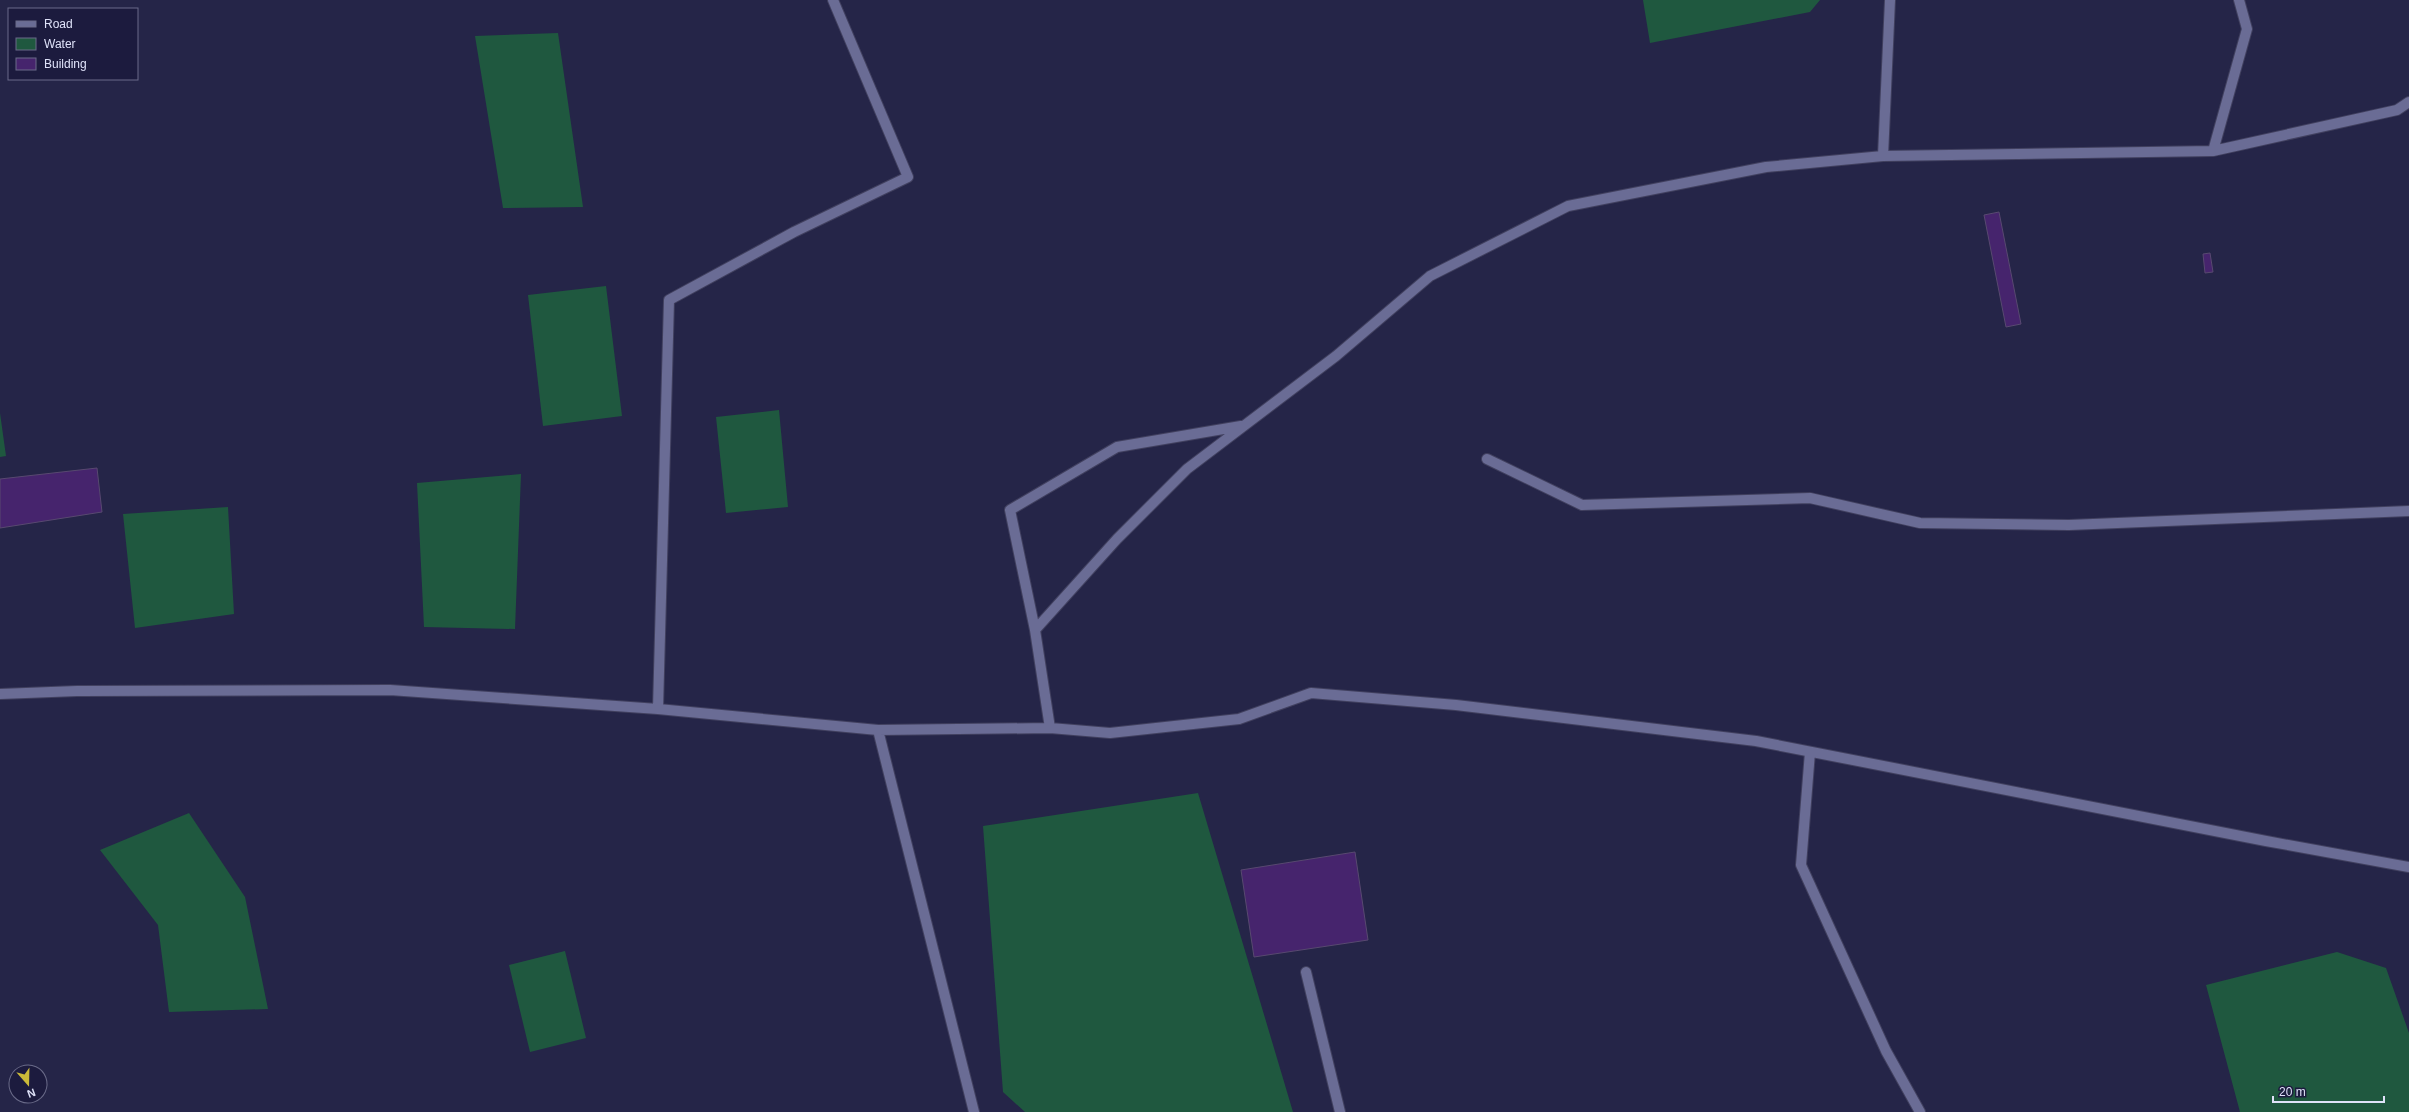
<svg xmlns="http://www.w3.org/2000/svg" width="2409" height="1112" font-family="Arial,sans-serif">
  <rect width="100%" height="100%" fill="#252548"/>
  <!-- water -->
  <path fill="#1f583f" d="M 1643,0 L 1820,0 L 1810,12 L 1650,43 Z
    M 558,33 L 583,207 L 503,208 L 475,36 Z
    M 606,286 L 622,416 L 543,426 L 528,295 Z
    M 779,410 L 788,507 L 726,513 L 716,417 Z
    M 0,413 L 6,456 L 0,457 Z
    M 521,474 L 515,629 L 424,627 L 417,483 Z
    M 228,507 L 234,614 L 135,628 L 123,514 Z
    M 1198,793 L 1293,1112 L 1025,1112 L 1003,1092 L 983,826 Z
    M 189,813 L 245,897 L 268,1009 L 169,1012 L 158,925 L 100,850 Z
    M 565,951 L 586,1038 L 530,1052 L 509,965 Z
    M 2337,952 L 2386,968 L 2409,1033 L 2409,1112 L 2240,1112 L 2206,985 Z"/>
  <!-- building -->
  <path fill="#46246d" stroke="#584970" d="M 1999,212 L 2021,324 L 2006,327 L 1984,215 Z
    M 2210,253 L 2213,272 L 2205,273 L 2203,254 Z
    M 97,468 L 102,512 L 0,528 L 0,479 Z
    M 1355,852 L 1368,940 L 1254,957 L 1241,870 Z"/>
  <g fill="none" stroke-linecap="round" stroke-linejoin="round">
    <!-- street casing -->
    <g stroke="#41405f" stroke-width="12">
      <path id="street" d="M 2213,151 L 2247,29 L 2239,0
        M 1883,156 L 1890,0
        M 1487,459 L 1582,505 L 1810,498 L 1920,523 L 2069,525 L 2409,511
        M 1035,630 L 1010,510 L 1117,447 L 1241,426
        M 0,694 L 77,691 L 390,690 L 658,709 L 878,730 L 1050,728 L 1110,733 L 1239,719 L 1311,693 L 1456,705 L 1756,741 L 2266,841 L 2409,867
        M 658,709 L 669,300 L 794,232 L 908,177 L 833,0
        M 1050,728 L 1035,630 L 1117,539 L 1187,469 L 1336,356 L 1430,276 L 1568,206 L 1766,167 L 1883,156 L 2213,151 L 2397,110 L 2409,102
        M 878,730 L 974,1112
        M 1810,752 L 1801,865 L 1886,1051 L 1920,1112
        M 1306,972 L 1340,1112"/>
    </g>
    <!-- street -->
    <use href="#street" stroke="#6a6c95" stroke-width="10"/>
  </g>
  <!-- legend -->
  <rect x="8" y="8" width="130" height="72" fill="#1c1b3e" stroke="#6a6b89"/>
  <rect x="16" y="21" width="20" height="6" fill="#6a6c95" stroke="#6a6b89"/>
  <text x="44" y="28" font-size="12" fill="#dfe2f9">Road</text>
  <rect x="16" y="38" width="20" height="12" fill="#1f583f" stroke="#6a6b89"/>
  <text x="44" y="48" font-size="12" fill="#dfe2f9">Water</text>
  <rect x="16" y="58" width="20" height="12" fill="#46246d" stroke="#6a6b89"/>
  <text x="44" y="68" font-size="12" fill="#dfe2f9">Building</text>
  <!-- north arrow -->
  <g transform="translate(28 1084) rotate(160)"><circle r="19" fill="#1c1b3e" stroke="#6a6b89"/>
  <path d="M0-3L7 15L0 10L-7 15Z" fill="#cbba39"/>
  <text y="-6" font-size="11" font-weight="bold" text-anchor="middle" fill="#dfe2f9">N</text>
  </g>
  <!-- scale -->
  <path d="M2273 1096v6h111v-6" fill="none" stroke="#dfe2f9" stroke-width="2"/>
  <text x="2279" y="1096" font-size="12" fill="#dfe2f9" stroke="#1c1b3e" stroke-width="3" paint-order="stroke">20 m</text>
</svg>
